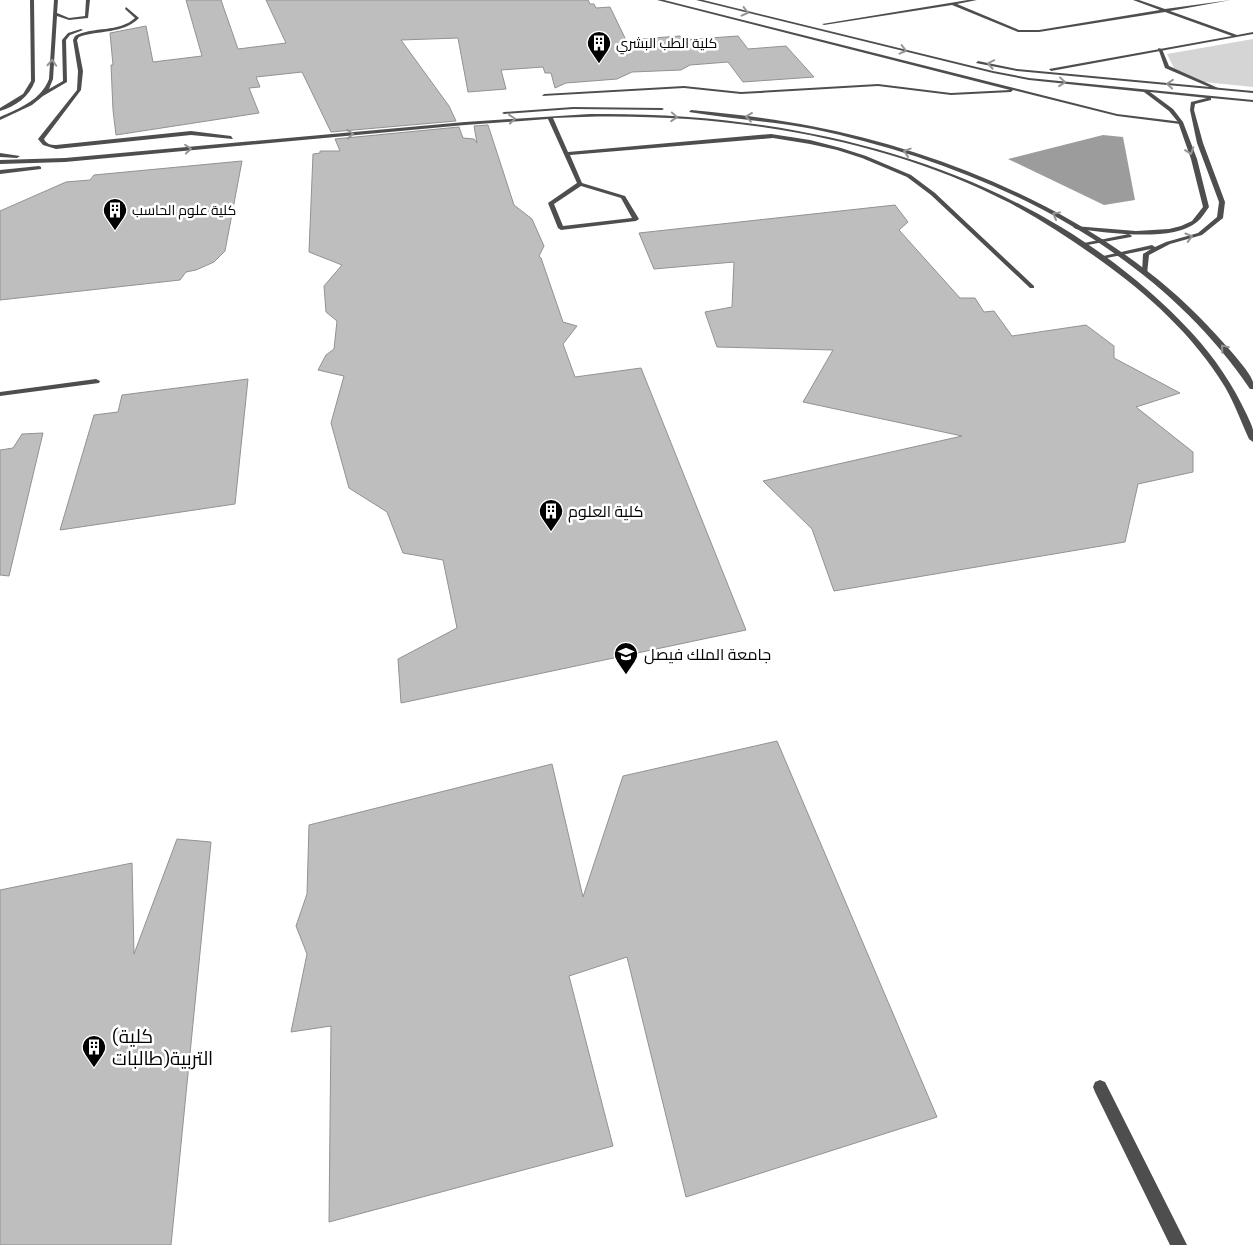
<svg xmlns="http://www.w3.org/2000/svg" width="1253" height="1245" font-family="'Exo 2',Cairo,sans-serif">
  <rect width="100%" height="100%" fill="#fff"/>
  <!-- green -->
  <path fill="#d5d5d5" d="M 1253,39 L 1253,87 L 1204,82 L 1174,68 L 1167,54 Z"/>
  <!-- water -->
  <path fill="#9c9c9c" d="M 1103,135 L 1123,137 L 1135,200 L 1104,205 L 1008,159 Z"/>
  <!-- building -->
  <path fill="#bebebe" stroke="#929292" d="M 186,0 L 221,0 L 238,49 L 286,43 L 266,0 L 588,0 L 590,4 L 594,4 L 596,8 L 610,7 L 626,40 L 680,36 L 682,40 L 738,36 L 748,49 L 786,46 L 814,77 L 743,82 L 728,62 L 690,65 L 681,70 L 632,72 L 617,79 L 566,83 L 555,88 L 551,73 L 545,73 L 543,67 L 501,70 L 506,89 L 468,92 L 458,38 L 401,40 L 449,106 L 456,121 L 331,132 L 302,72 L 256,77 L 260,87 L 249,88 L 259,113 L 116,135 L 113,110 L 111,65 L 113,65 L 110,33 L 146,26 L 153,62 L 202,56 Z
    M 488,125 L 514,205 L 532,219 L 544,246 L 539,256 L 541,258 L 563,322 L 577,326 L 563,344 L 575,377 L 641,368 L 746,630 L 401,703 L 398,659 L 457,628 L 443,560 L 403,553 L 387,512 L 349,488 L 331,423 L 344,376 L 318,370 L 326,355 L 334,349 L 337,321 L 326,312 L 324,286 L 342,265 L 309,252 L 313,154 L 320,153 L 320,151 L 340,151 L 335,139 L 459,127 L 463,138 L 474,139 L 477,143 L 474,126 Z
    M 242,161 L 225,251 L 214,262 L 196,270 L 186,272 L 180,280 L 0,300 L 0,211 L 66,182 L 90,180 L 94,175 Z
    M 895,205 L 908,222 L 899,230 L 960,298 L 975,298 L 984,312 L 994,311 L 1012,336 L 1086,325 L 1114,346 L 1114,358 L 1180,393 L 1136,407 L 1193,452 L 1193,472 L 1138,484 L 1125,542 L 834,591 L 812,529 L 763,481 L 962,436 L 803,402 L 833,350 L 717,347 L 705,312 L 732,307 L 734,262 L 654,269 L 639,233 Z
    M 248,379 L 235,504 L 60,530 L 94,415 L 118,412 L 122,395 Z
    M 43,433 L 9,576 L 0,575 L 0,450 L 13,448 L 22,434 Z
    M 777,741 L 937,1117 L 686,1197 L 627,957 L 569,976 L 613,1146 L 329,1222 L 331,1026 L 291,1032 L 307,954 L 296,926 L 307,894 L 309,825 L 552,764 L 583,897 L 623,776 Z
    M 177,839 L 211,842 L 171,1245 L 0,1245 L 0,890 L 132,863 L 134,954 Z"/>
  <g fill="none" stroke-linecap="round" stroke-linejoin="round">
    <!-- service -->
    <path fill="#4e4e4e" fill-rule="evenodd" d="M 30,0 L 34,0 L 35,81 C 29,97 16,106 0,111 L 0,108 L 23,94 L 31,81 Z
      M 54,0 L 58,0 L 57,13 L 69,18 L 85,16 L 86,0 L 90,0 L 88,18 L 69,20 L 57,16 L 53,79 L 49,89 L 63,81 L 62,40 L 68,33 L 81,29 L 83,30 L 70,35 L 66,40 L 67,82 L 43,96 L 32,105 L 0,120 L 0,117 C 20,108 41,100 49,79 Z
      M 657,0 L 664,0 L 1117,114 L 1183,122 L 1180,124 L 1117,116 L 1013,90 L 1011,92 L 951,95 L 878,86 L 741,94 L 684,88 L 542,96 L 544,94 L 684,86 L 741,92 L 878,84 L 951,93 L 1010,90 Z
      M 126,7 L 139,18 C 124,34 98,30 79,37 L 77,40 L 83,71 L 81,90 L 44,139 C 46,144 51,145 56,145 L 191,131 L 231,136 L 233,139 L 191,135 L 56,149 L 43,145 L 38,139 L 77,90 L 78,71 L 73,40 L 75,36 C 93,26 119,33 135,18 L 125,9 Z
      M 1158,48 L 1162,49 L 1169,66 L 1218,88 L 1214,89 L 1165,68 Z
      M 573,107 L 662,108 L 664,109 L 662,110 L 573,109 L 504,114 L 502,113 L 504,112 Z
      M 691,110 C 731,114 771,118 811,126 C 952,153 1109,220 1208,326 C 1217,336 1250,370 1253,382 C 1253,384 1253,387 1253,389 L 1250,389 C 1152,244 980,164 813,129 C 772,121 730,119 689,112 Z
      M 590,114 C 807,111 1040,169 1192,333 C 1215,358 1233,385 1247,415 C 1249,420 1252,425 1253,430 C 1253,433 1253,438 1253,442 L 1249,439 C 1241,422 1235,404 1225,387 C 1194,336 1148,294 1100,260 C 1071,239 1041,220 1010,203 C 873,132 705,110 553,118 L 568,152 L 771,134 L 810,140 L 841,148 L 866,156 L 911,175 L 935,193 L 1034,286 L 1034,288 L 1030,288 L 931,195 L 907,177 L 862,158 L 837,150 L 810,144 L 773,138 L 570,155 L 582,183 L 625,196 L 639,219 L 636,221 L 561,230 L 558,228 L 548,203 L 577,183 L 548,119 L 465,125 L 65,162 L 0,164 L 0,160 L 65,158 L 465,122 ZM 581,186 L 621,198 L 632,218 L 563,226 L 554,204 Z
      M 0,153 L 20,156 L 17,158 L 0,157 Z
      M 39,166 L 41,167 L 41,169 L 0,174 L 0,170 Z
      M 96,379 L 100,381 L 99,383 L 0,396 L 0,392 Z
      M 1100,1080 L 1105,1082 L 1187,1245 L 1170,1245 L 1095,1092 L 1093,1087 L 1095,1082 Z"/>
    <!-- minor -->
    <path fill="#4e4e4e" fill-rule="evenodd" d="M 696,0 L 703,0 L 993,71 L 1029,78 L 1253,100 L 1253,102 L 1211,98 L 1211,100 L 1195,104 L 1194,110 L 1203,143 L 1225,202 L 1223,218 L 1202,235 L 1170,244 L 1149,255 L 1147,274 L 1142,273 L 1143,254 L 1151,249 L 1102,259 L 1099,257 L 1152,245 L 1155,247 L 1166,242 L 1198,233 L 1217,217 L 1219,202 L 1197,143 L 1190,110 L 1191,102 L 1207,98 L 1150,92 L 1173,109 L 1183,122 L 1197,159 L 1209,207 C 1205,212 1202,218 1197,222 C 1172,243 1106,232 1076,229 L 1073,227 L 1074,226 L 1136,231 L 1169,229 L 1181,226 L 1192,221 L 1203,207 L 1191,159 L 1178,122 L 1169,111 L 1144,92 L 1029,80 L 993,73 Z
      M 968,0 L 977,0 L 957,4 L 1019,30 L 1039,30 L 1160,10 L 1133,0 L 1139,0 L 1165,9 L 1231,0 L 1170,11 L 1237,35 L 1253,32 L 1253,34 L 1051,71 L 1049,69 L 1232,36 L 1165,12 L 1039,32 L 1018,32 L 952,5 L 824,25 L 822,24 Z
      M 978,61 L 1017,69 L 1253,91 L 1253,93 L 1017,71 L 976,63 Z
      M 1129,234 L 1132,236 L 1131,237 L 1082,246 L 1079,244 Z"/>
  </g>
  <!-- one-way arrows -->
  <defs><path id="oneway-chevron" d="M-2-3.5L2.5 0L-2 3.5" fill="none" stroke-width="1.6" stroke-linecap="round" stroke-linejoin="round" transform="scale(1.25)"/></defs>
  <g stroke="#959595">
    <use href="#oneway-chevron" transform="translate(745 12) rotate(14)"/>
    <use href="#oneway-chevron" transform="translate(903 50) rotate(14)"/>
    <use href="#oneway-chevron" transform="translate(52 63) rotate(-87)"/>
    <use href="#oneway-chevron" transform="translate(991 64) rotate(-169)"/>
    <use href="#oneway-chevron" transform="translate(1062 82) rotate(6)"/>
    <use href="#oneway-chevron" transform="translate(1170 84) rotate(-175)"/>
    <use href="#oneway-chevron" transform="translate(674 117) rotate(4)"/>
    <use href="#oneway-chevron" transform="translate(749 117) rotate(-173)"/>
    <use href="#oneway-chevron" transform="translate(512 119) rotate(-5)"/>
    <use href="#oneway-chevron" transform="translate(350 134) rotate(-5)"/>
    <use href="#oneway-chevron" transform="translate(188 149) rotate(-5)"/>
    <use href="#oneway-chevron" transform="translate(1190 151) rotate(71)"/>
    <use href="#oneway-chevron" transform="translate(907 152) rotate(-162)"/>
    <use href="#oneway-chevron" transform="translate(1056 215) rotate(-151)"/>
    <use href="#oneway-chevron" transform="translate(1189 237) rotate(-16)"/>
    <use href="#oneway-chevron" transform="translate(1224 348) rotate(-130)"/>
  </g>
  <!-- icons -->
  <defs>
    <g id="building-pin" transform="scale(1.25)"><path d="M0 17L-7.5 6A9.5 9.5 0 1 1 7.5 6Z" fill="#000" stroke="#fff"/><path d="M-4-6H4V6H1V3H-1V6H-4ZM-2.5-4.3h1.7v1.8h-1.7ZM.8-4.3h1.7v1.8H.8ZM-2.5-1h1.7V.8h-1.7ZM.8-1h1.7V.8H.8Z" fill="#fff"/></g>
    <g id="university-pin" transform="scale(1.25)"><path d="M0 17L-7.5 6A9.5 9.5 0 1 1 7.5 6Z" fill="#000" stroke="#fff"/><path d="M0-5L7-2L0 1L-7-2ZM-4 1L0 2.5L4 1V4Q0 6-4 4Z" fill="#fff"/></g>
  </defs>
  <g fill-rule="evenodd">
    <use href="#building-pin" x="599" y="43"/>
    <use href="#building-pin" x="115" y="210"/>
    <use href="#building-pin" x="551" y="511"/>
    <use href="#university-pin" x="626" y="654"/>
    <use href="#building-pin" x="94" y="1047"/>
  </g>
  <g text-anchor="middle" stroke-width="5" stroke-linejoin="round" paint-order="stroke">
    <!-- far-poi labels -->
    <g font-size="14" fill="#000" stroke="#fff" text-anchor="start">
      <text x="616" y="48">كلية الطب البشري</text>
      <text x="132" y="215">كلية علوم الحاسب</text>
    </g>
    <!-- poi labels -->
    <g font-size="16" fill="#000" stroke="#fff" text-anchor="start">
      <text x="568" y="517">كلية العلوم</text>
      <text x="644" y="660">جامعة الملك فيصل</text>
    </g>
    <!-- near-poi labels -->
    <g font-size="19" fill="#000" stroke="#fff" text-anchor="start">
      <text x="112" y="1043">(كلية<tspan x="112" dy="22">التربية(طالبات</tspan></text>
    </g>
  </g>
</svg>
